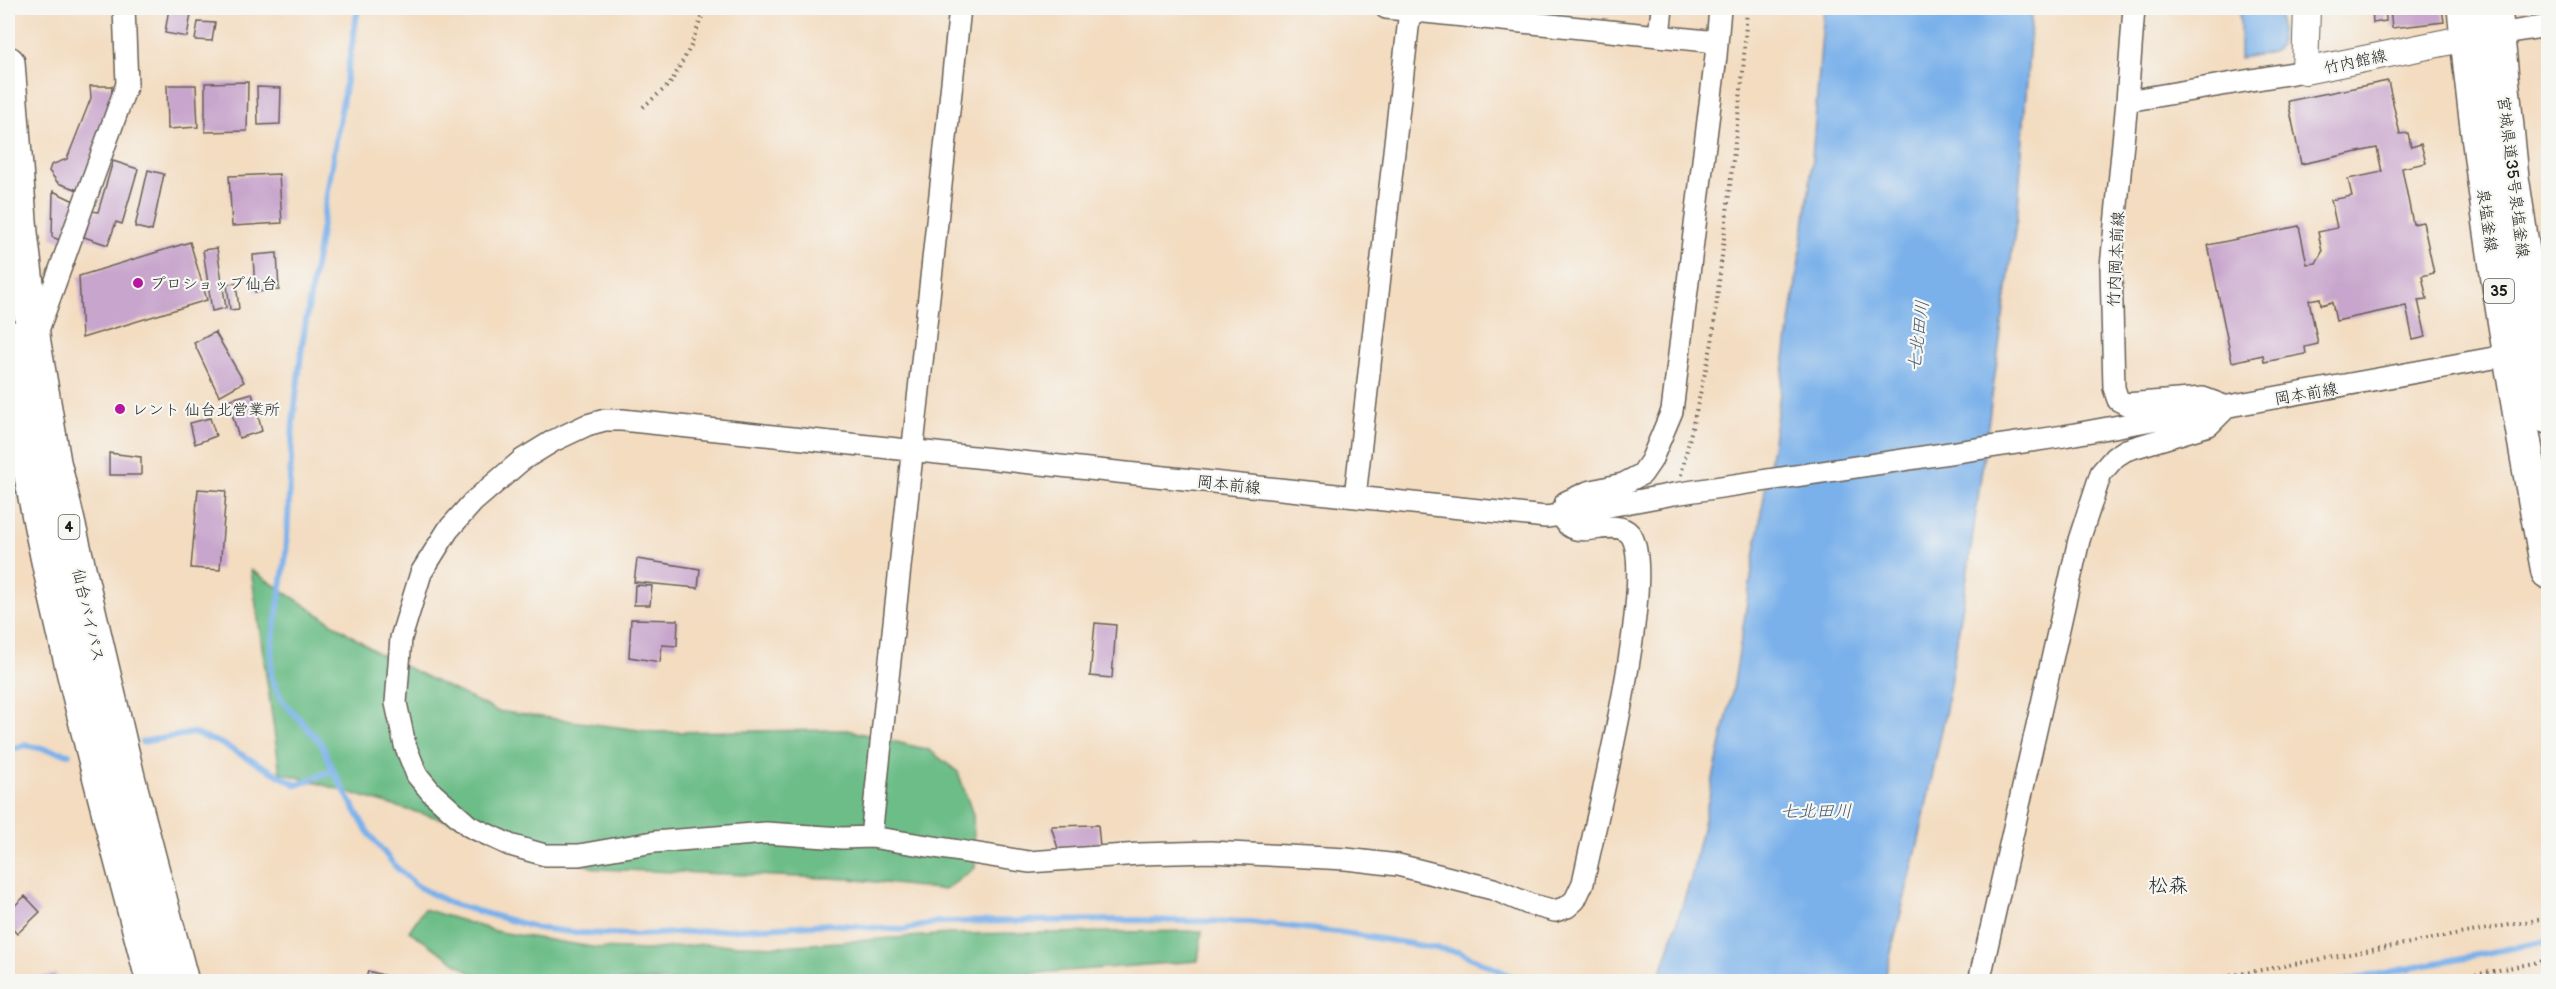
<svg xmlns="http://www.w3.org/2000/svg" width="2556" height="989" font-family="'Balsamiq Sans','Klee One',sans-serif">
  <rect width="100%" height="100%" fill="#f6f6f2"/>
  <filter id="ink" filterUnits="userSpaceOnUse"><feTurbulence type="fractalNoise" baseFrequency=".0167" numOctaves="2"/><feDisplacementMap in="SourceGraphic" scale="12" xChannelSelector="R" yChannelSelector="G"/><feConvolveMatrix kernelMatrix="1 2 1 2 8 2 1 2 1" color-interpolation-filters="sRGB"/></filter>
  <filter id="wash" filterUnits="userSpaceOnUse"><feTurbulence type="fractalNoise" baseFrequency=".008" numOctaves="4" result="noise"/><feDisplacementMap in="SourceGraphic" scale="24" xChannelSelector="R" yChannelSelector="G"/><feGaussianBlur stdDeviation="1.35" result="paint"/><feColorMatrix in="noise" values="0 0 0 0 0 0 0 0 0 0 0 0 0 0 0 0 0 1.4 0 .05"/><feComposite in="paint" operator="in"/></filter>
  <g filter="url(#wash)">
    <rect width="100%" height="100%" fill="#f3dcc0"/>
    <!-- forest -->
    <path fill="#6dbd88" stroke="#446c52" stroke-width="1.5" d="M 251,570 L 381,655 L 497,711 L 654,732 L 847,730 L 929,750 L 958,772 L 973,815 L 975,868 L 945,890 L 850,879 L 599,869 L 498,840 L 469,826 L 401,808 L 280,772 Z
      M 424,909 L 499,932 L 599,948 L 647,950 L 704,944 L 782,946 L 950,934 L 1202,931 L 1198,961 L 985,977 L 980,981 L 483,981 L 409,931 Z"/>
    <!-- water -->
    <path fill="#7ab1ea" stroke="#4b6683" stroke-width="1.5" d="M 1824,8 L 2032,8 L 2018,209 L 1965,591 L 1945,715 L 1919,840 L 1884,981 L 1658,982 L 1691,878 L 1733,689 L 1775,428 L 1810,184 Z
      M 2240,8 L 2280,8 L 2280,46 L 2273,52 L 2240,58 Z"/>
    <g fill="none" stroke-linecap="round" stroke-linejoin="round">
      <!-- stream -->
      <path stroke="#7ab1ea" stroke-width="6" d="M 358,8 L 302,345 L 293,422 L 286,555 L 272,645 L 271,677 L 281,699 L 321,743 L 336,776 L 367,831 L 395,866 L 417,886 L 452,904 L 538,928 L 579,933 L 638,935 L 831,924 L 903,930 L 938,922 L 1127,920 L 1250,922 L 1345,933 L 1459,952 L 1524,982
        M 142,742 L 193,733 L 220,743 L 297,785 L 333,770
        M 8,750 L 25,745 L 69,754
        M 2339,982 L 2548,941"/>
    </g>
    <g id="blocks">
      <!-- building -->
      <path fill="#c8a5cc" d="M 169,8 L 192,8 L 187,37 L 165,33 Z
        M 2372,8 L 2385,8 L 2386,21 L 2373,23 Z
        M 2390,8 L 2442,8 L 2444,22 L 2392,28 Z
        M 198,22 L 215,23 L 212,41 L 195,40 Z
        M 2388,81 L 2400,134 L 2408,133 L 2411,147 L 2421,144 L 2426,163 L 2402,168 L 2413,224 L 2423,222 L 2434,273 L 2422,276 L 2427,299 L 2418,300 L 2426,337 L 2413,340 L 2406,306 L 2336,321 L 2332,302 L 2321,305 L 2320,298 L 2309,300 L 2318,344 L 2305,347 L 2306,354 L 2264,362 L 2263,355 L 2232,362 L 2208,245 L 2299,226 L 2307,264 L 2316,263 L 2322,252 L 2318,232 L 2337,228 L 2331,200 L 2352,196 L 2348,179 L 2382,172 L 2377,148 L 2301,164 L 2288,101 Z
        M 248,82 L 247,131 L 205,132 L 205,83 Z
        M 167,85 L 196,85 L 198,127 L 168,129 Z
        M 90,86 L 112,86 L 111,109 L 81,191 L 58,183 L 49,171 L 51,165 L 67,159 L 91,98 Z
        M 257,87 L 281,88 L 280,124 L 258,125 Z
        M 113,161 L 138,169 L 122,224 L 116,222 L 108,245 L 84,237 L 92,211 L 98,212 Z
        M 148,170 L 164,174 L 152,231 L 135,227 Z
        M 279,174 L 282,223 L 232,226 L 229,176 Z
        M 53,191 L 76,202 L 62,241 L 52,237 Z
        M 190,242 L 207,300 L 82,338 L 79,276 Z
        M 217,248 L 226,308 L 212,311 L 203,250 Z
        M 277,253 L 279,290 L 255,292 L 253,255 Z
        M 236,283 L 239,309 L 230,310 L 227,284 Z
        M 215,332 L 244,382 L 219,396 L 194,343 Z
        M 252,393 L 262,431 L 239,438 L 228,400 Z
        M 210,418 L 216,436 L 195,444 L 190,423 Z
        M 109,453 L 141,457 L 141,475 L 109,475 Z
        M 198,489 L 226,491 L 220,570 L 191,568 Z
        M 637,559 L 700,569 L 698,588 L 634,582 Z
        M 635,585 L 652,586 L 650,605 L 634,605 Z
        M 631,619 L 678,620 L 677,646 L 662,645 L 660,662 L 629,657 Z
        M 1095,623 L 1116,625 L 1112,678 L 1090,676 Z
        M 1098,825 L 1100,847 L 1059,852 L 1051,826 Z
        M 25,896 L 40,912 L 17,934 L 8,924 L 8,912 Z
        M 368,971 L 405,981 L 405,982 L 365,982 Z
        M 56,974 L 58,982 L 39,982 L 38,977 Z"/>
    </g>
  </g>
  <g filter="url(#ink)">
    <use href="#blocks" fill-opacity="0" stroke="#675f55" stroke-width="1.5"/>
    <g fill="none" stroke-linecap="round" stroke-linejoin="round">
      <!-- minor casing -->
      <g stroke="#675f55" stroke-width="24">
        <path id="minor" d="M 1386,8 L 1717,42
          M 1720,8 L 1716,56 L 1672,411 L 1651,461 L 1642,474 L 1623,484 L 1588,492 L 1566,502 L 1561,515 C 1563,518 1566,523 1569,526 C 1584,537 1617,518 1630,534 C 1660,571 1594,827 1583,883 L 1575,900 L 1567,907 L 1555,911 L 1529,904 L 1493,889 L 1398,865 L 1346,859 L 1211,852 L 1139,854 L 1029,862 L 871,837 L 842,838 L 766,833 L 654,842 L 579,855 L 545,855 L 510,845 L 469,826 L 432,793 L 417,775 L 405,745 L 396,703 L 401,638 L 421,573 L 448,530 L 473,502 L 522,460 L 553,441 L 587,425 L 605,420 L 622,420 L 1546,517 L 1561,515 L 1674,494 L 2064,436 L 2521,353
          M 2497,34 L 2548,26
          M 1659,36 L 1662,8
          M 2127,101 L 2305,71
          M 37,333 L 127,84 L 124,8
          M 1355,497 L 1410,10
          M 871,837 L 960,8
          M 1979,982 L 2079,540 L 2101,473 L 2115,457 L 2126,450 L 2209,425 L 2227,407 L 2203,398 L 2126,404 L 2118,400 L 2114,388 L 2111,267 L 2127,101 L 2134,8"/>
      </g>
      <!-- tertiary casing -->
      <g stroke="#675f55" stroke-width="28">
        <path id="tertiary" d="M 2307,8 L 2305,71 L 2467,38"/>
      </g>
      <!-- primary casing -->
      <g stroke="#675f55" stroke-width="36">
        <path id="primary" d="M 2464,8 C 2482,197 2513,385 2548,572
          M 2495,8 L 2512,177 L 2548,417"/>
      </g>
      <!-- trunk casing -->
      <g stroke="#675f55" stroke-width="36">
        <path id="trunk" d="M 8,63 L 21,233 L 34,343 L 54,462 L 128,777 L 182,982
          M 8,337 C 38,555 97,769 153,982"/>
      </g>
      <!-- path -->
      <path stroke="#675f55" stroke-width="4" stroke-dasharray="1.5 4.5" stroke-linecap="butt" d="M 643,107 L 670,84 L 690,48 L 705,8
        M 1681,475 L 1712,343 L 1743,72 L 1747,8
        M 2195,982 L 2548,918
        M 2440,982 L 2548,960"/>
      <!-- minor -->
      <use href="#minor" stroke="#fff" stroke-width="21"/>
      <!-- tertiary -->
      <use href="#tertiary" stroke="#fff" stroke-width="26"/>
      <!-- primary -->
      <use href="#primary" stroke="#fff" stroke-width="33"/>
      <!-- trunk -->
      <use href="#trunk" stroke="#fff" stroke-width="33"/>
    </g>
  </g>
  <!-- markers -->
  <g fill="#b5179e" stroke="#f6f6f2" stroke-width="2">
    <circle cx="138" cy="283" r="6"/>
    <circle cx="120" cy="409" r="6"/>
  </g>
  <g text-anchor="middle" stroke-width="4.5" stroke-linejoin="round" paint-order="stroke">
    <!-- shield labels -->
    <g fill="#f6f6f2" stroke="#5d5d5c" stroke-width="1.5">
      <rect x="2484" y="279" width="30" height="24" rx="4.5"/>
      <rect x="58.5" y="515" width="21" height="24" rx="4.5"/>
    </g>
    <g font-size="15" font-weight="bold" fill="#1c1c1c">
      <text x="2499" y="296">35</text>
      <text x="69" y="532">4</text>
    </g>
    <!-- street labels -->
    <g font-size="16" fill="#1c1c1c" stroke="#f6f6f2">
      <text transform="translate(2355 61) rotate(-12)" y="6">竹内館線</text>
      <text transform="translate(2514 177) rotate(83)" y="6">宮城県道35号泉塩釜線</text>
      <text transform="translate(2488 220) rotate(82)" y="6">泉塩釜線</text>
      <text transform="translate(2115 259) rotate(-87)" y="6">竹内岡本前線</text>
      <text transform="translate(2306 393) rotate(-10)" y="6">岡本前線</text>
      <text transform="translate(1229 484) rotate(6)" y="6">岡本前線</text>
      <text transform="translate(89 615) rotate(77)" y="6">仙台バイパス</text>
    </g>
    <!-- poi labels -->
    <g font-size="16" fill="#1c1c1c" stroke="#f6f6f2" text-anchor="start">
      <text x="150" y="289">プロショップ仙台</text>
      <text x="132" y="415">レント 仙台北営業所</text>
    </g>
    <!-- water labels -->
    <g font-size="18" font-style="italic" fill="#42586e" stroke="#f6f6f2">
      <text transform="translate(1918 336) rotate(-83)" y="6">七北田川</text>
      <text x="1816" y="817">七北田川</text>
    </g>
    <!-- quarter labels -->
    <g font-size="20" fill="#1c1c1c" stroke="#f6f6f2">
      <text x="2168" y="892">松森</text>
    </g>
  </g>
  <!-- margin -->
  <rect width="2556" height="989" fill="none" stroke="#f6f6f2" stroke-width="30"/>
</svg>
